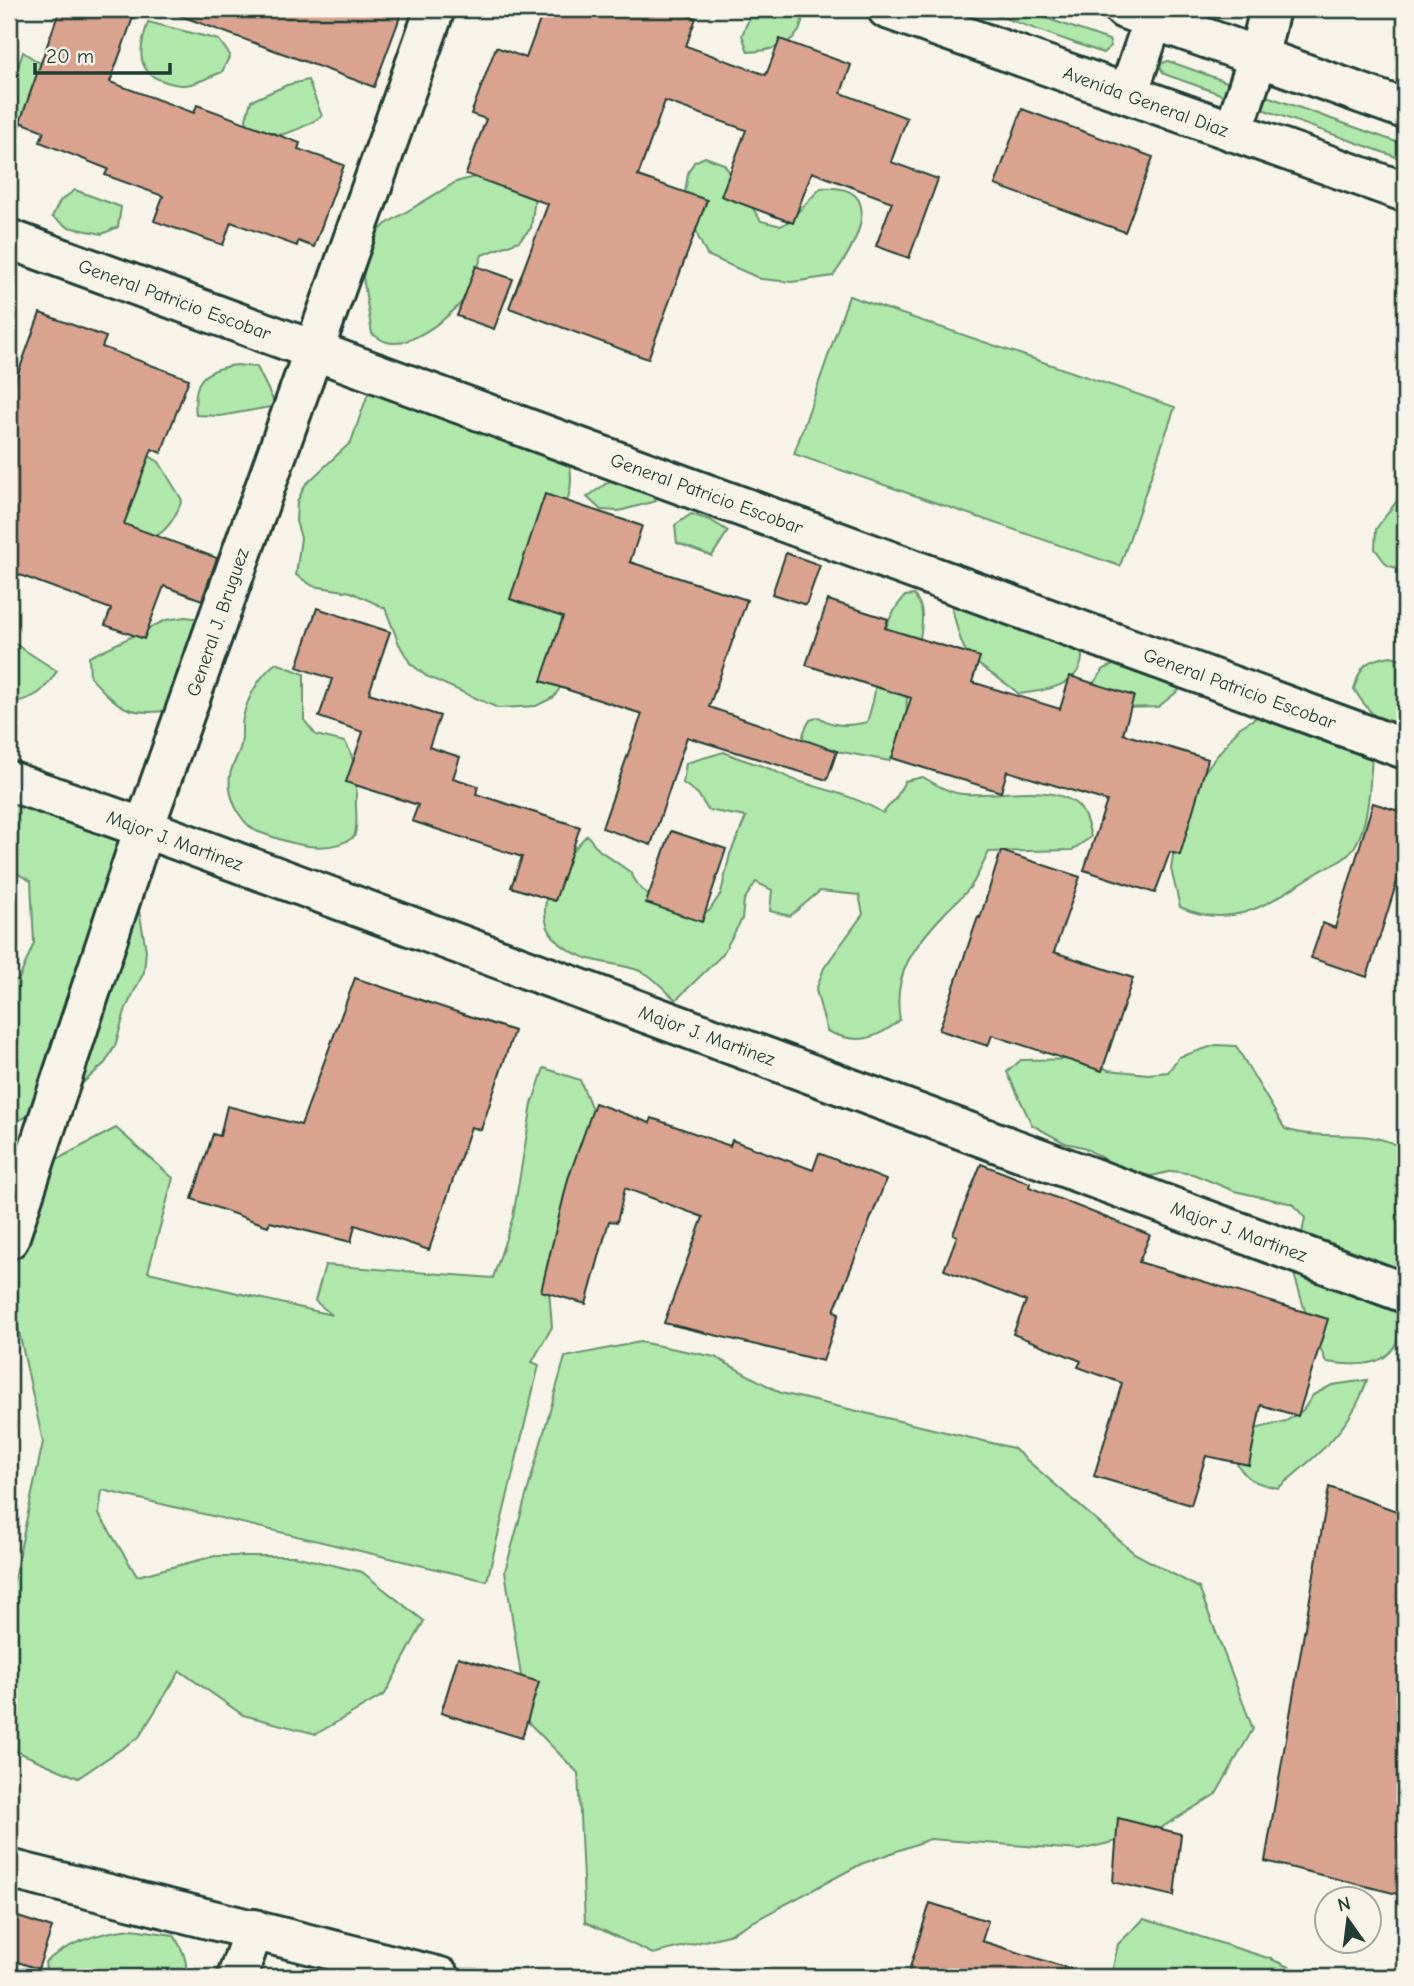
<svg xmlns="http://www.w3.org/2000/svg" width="1414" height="1986" font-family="'Comic Neue',sans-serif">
  <rect width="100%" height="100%" fill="#f7f3e8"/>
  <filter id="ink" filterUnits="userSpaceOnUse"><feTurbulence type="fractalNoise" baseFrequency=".0143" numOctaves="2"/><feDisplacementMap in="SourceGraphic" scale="14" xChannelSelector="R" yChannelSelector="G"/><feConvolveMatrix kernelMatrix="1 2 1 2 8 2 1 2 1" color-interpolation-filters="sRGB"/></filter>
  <g filter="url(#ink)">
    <!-- green -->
    <path fill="#b0e7ab" stroke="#689270" stroke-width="2" d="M 753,9 L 797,9 L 804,15 C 802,19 801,27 799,31 C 788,48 765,51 748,52 L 742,35 Z
      M 979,9 L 1020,9 L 1109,40 L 1111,46 L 1103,53 Z
      M 148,22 L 219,40 L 230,55 L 222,72 C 211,76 197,84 185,85 C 176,86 166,82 158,79 C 134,68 141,43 148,22 Z
      M 23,52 L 55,73 L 23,120 L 14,138 L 9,141 L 9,95 Z
      M 1168,61 L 1405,145 L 1405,160 L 1164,74 L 1160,67 L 1162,63 Z
      M 308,80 L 322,116 C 299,131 278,139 250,136 L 246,119 L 251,101 L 287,85 Z
      M 705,157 L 724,164 L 761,221 L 781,226 L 789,221 L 821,188 C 889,183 856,245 833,276 L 792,282 L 761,279 L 707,255 L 698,237 L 694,219 L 685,193 L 688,173 L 694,162 Z
      M 474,177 L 495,177 L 536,189 L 531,228 L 519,241 L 482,255 C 478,266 475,280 469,292 C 458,312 411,349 387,342 C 382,341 376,336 372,334 L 363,277 L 372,237 L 386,224 L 456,182 Z
      M 75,190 L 121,207 L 118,227 L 102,234 L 68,227 L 52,217 L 60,201 Z
      M 849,296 L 1175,407 L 1120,566 L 794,454 Z
      M 236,365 L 257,367 L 276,406 L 220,416 L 196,415 C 192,381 202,370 236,365 Z
      M 371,385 L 569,461 C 576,492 564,508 551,535 L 597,631 L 554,697 L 536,706 L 498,708 L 426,676 L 410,663 L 399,644 L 385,608 L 351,592 L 313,586 L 296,575 L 301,538 L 296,521 L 297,502 L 305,485 L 351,442 Z
      M 141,451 L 159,462 L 182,500 C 176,517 164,538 144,540 C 134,542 120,538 110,537 Z
      M 638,470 L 656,501 L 619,511 L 601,510 L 587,497 L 617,476 Z
      M 1405,490 L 1405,571 L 1387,565 L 1375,549 L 1376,529 Z
      M 691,514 L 710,520 L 728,531 L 712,556 L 677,543 L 675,525 Z
      M 963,594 L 1077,637 C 1078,643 1082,652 1082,658 C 1079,687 1042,691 1019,694 C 1005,681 988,673 973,660 C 960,648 957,626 952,608 Z
      M 914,595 C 919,602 922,607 922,615 C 923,643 910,669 907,696 C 906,706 908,733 905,739 C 901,747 894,754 889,761 L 842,752 L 807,749 C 800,738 803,732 810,720 L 819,717 C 832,727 851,726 867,722 C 870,712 874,700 875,690 C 879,654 880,624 905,596 Z
      M 185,617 L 203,619 L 171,710 C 127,717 118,707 90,677 L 89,657 L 166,620 Z
      M 9,640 L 57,671 C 43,693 35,699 9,703 Z
      M 1391,656 L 1405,660 L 1405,736 C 1380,722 1369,714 1354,689 C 1361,664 1366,660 1391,656 Z
      M 1124,660 L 1188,683 L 1158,707 L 1119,708 L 1092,685 L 1104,669 Z
      M 276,663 L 304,674 L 304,720 L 316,735 L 345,742 C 356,760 357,777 356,797 C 355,812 359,823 354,837 C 325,857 286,842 256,831 C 239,821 227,796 230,775 C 232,764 239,755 241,745 C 243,736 241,726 243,718 C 247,698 260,675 276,663 Z
      M 1276,714 L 1373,742 C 1370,773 1371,820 1355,846 C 1346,862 1331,864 1317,873 C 1271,901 1235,932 1180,907 L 1171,869 L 1180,809 L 1189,791 L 1239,728 L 1257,717 Z
      M 724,752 C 740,760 749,761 765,767 C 777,771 788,779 801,782 C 830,791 857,797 883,813 L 896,798 L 905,781 L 923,777 C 935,784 949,793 963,794 C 995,797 1048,783 1075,803 C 1085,810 1088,826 1091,837 L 1072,850 L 989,852 C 983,863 978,876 971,886 C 964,896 953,904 944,914 C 914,946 892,974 900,1020 C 876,1040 857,1045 827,1031 L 816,990 L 824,968 L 863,914 L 859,895 L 820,891 L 790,916 L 770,911 L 772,890 L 756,882 L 744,900 L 742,919 L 722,955 L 676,1000 C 667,992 658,982 648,975 C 633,965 603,964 586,958 C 515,932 550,873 587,835 L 599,850 L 630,872 L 640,888 L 656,900 L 690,915 L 709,911 L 721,893 L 730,854 L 746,817 L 708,810 L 698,794 L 683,783 L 686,763 Z
      M 9,783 L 105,823 L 130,855 L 141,892 L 139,910 L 146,950 L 144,972 L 126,1008 L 115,1046 L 105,1063 L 74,1091 L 9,1126 L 9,982 L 19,979 L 34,943 L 31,881 L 9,869 Z
      M 1216,1045 L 1236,1046 L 1285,1129 C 1327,1143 1367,1125 1405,1150 C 1405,1196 1394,1243 1398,1289 C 1399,1309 1405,1328 1394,1347 C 1381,1369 1348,1365 1326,1362 L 1305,1311 L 1294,1274 L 1305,1218 L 1293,1204 L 1234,1191 L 1193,1174 L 1172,1171 L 1152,1176 L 1131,1174 L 1083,1147 L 1065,1143 L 1032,1125 L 1007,1072 L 1021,1060 L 1087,1059 L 1108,1070 L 1148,1074 L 1168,1072 L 1179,1057 Z
      M 544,1068 L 580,1080 L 594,1114 L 549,1290 L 552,1327 L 532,1362 L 539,1365 L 487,1581 L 102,1490 L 99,1514 L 137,1576 L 215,1556 L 294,1556 L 362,1572 L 424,1621 L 385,1694 L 316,1734 L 243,1715 L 180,1671 L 139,1737 L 78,1778 L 9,1748 L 12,1588 L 43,1442 L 12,1300 L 17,1228 L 50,1163 L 116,1128 L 173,1178 L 148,1272 L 332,1315 L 315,1301 L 325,1265 L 493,1278 L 513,1217 L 532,1104 Z
      M 640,1342 L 715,1357 L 781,1393 L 1013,1448 L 1134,1553 L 1199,1588 L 1253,1729 L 1216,1794 L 1154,1832 L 1080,1850 L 930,1839 L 861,1864 L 728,1935 L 653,1954 L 585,1922 L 578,1773 L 528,1722 L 505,1571 L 565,1357 Z
      M 1367,1380 C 1352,1428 1316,1457 1278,1488 C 1254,1483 1245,1480 1234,1458 L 1251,1430 L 1286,1421 L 1303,1410 L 1313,1395 L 1332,1385 Z
      M 1144,1919 L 1271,1959 L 1311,1977 L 1111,1977 L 1118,1944 Z
      M 132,1929 L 174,1935 C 182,1949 189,1961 185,1977 L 47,1977 L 45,1962 C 70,1942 100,1932 132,1929 Z"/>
    <!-- building -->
    <path fill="#d9a38f" stroke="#1f3d34" stroke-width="2" d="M 60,9 L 136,9 L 110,82 L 194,113 L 197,105 L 300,143 L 298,149 L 344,165 L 314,247 L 298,241 L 297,246 L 231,222 L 223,245 L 154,221 L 163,196 L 105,175 L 108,169 L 40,142 L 44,131 L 20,122 Z
      M 174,9 L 403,9 L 374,87 L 173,13 Z
      M 544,9 L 669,9 L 696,18 L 686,46 L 766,75 L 780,39 L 851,65 L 841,93 L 907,118 L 891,162 L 938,179 L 909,258 L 876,246 L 892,202 L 812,172 L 793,223 L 721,196 L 746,130 L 665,101 L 638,176 L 707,200 L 648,359 L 509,308 L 548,204 L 466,174 L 486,119 L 471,114 L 496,47 L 526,58 Z
      M 1022,109 L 1153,157 L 1125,232 L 995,185 Z
      M 476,266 L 513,279 L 494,329 L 457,316 Z
      M 40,313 L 106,337 L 102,347 L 189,379 L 161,453 L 152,449 L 124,524 L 217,558 L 202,600 L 164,586 L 144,639 L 105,625 L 111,609 L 9,571 L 9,398 Z
      M 545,494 L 642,526 L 630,562 L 747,600 L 709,707 L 837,751 L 827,780 L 687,737 L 651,845 L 602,828 L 642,714 L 541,681 L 563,617 L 510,599 Z
      M 786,553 L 820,565 L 806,605 L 772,594 Z
      M 828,600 L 888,619 L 885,628 L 980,657 L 972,682 L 1060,709 L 1070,676 L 1134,696 L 1123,734 L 1208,759 L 1180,855 L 1170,852 L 1155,893 L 1084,870 L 1107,801 L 1007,771 L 1001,792 L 892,758 L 911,698 L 806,665 Z
      M 317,608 L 390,632 L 369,693 L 440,716 L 429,747 L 460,757 L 453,778 L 478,786 L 476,794 L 580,827 L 555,901 L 511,887 L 522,857 L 412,821 L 418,805 L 346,782 L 363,732 L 319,717 L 332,679 L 297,667 Z
      M 1373,803 L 1405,813 L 1405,856 L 1367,977 L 1311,958 L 1323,923 L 1335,928 Z
      M 671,831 L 726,849 L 702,922 L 646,903 Z
      M 1001,851 L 1080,877 L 1054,952 L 1133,978 L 1102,1071 L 992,1035 L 988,1046 L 939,1030 L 978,917 L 980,918 Z
      M 355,978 L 514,1031 L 481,1130 L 471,1127 L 429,1250 L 355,1225 L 351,1242 L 270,1222 L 268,1226 L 192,1199 L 213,1134 L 220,1136 L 227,1106 L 301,1125 Z
      M 595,1103 L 650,1123 L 652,1118 L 730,1146 L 732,1140 L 813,1170 L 819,1153 L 886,1180 L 834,1311 L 839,1313 L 823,1361 L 664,1323 L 703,1217 L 625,1188 L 617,1222 L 609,1221 L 586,1304 L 541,1291 L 568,1179 Z
      M 981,1164 L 1030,1183 L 1029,1187 L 1150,1235 L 1139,1262 L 1328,1319 L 1298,1416 L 1261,1405 L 1249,1465 L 1206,1456 L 1191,1505 L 1094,1476 L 1122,1383 L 1078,1367 L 1081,1361 L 1013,1334 L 1026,1301 L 944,1270 L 957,1236 L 953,1234 Z
      M 1329,1487 L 1405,1514 L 1405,1896 L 1265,1861 Z
      M 458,1657 L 539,1682 L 522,1738 L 441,1713 Z
      M 1118,1818 L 1181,1834 L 1174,1896 L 1113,1882 Z
      M 930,1903 L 988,1921 L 982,1941 L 1071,1969 L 1070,1977 L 907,1977 Z
      M 9,1914 L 52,1928 L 38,1969 L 9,1959 Z"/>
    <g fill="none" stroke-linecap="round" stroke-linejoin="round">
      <!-- minor casing -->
      <g stroke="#1f3d34" stroke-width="44">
        <path id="minor" d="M 887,9 L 1405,192
          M 1124,9 L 1405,109
          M 1128,94 L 1157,9
          M 1233,132 L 1258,58 L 1270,9
          M 9,239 L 1405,749
          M 9,781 L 144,828 L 1405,1293
          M 9,1239 L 144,828 L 435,9
          M 9,1869 L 440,1977
          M 237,1977 L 254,1929"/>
      </g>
      <!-- minor -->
      <use href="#minor" stroke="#f7f3e8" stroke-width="38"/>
    </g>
  </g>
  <g text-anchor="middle" stroke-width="7" stroke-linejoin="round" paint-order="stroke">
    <!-- street labels -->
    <g font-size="19" fill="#1f3d34" stroke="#f7f3e8">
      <text transform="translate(1146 101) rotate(20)" y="7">Avenida General Diaz</text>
      <text transform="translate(175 299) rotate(20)" y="7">General Patricio Escobar</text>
      <text transform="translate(707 493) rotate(20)" y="7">General Patricio Escobar</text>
      <text transform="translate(217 622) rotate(-71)" y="7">General J. Bruguez</text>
      <text transform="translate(1240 688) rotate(20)" y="7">General Patricio Escobar</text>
      <text transform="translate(175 840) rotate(20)" y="7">Major J. Martinez</text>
      <text transform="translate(707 1035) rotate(20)" y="7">Major J. Martinez</text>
      <text transform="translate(1239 1231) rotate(20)" y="7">Major J. Martinez</text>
    </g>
  </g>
  <!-- margin -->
  <rect width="1414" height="1986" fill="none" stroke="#f7f3e8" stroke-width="35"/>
  <rect x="18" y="18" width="1379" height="1951" fill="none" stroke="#1f3d34" stroke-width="2.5" filter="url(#ink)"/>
  <!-- north arrow -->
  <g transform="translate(1348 1920) rotate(346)"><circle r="33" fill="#f7f3e8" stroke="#a1aaa0" stroke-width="2"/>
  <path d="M0-5L12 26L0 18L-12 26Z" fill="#1f3d34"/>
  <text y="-10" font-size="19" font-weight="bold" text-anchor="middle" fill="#1f3d34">N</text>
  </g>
  <!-- scale -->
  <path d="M35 63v10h135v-10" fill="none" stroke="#1f3d34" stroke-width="3.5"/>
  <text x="46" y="63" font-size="21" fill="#1f3d34" stroke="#f7f3e8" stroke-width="5" paint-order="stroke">20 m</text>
</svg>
